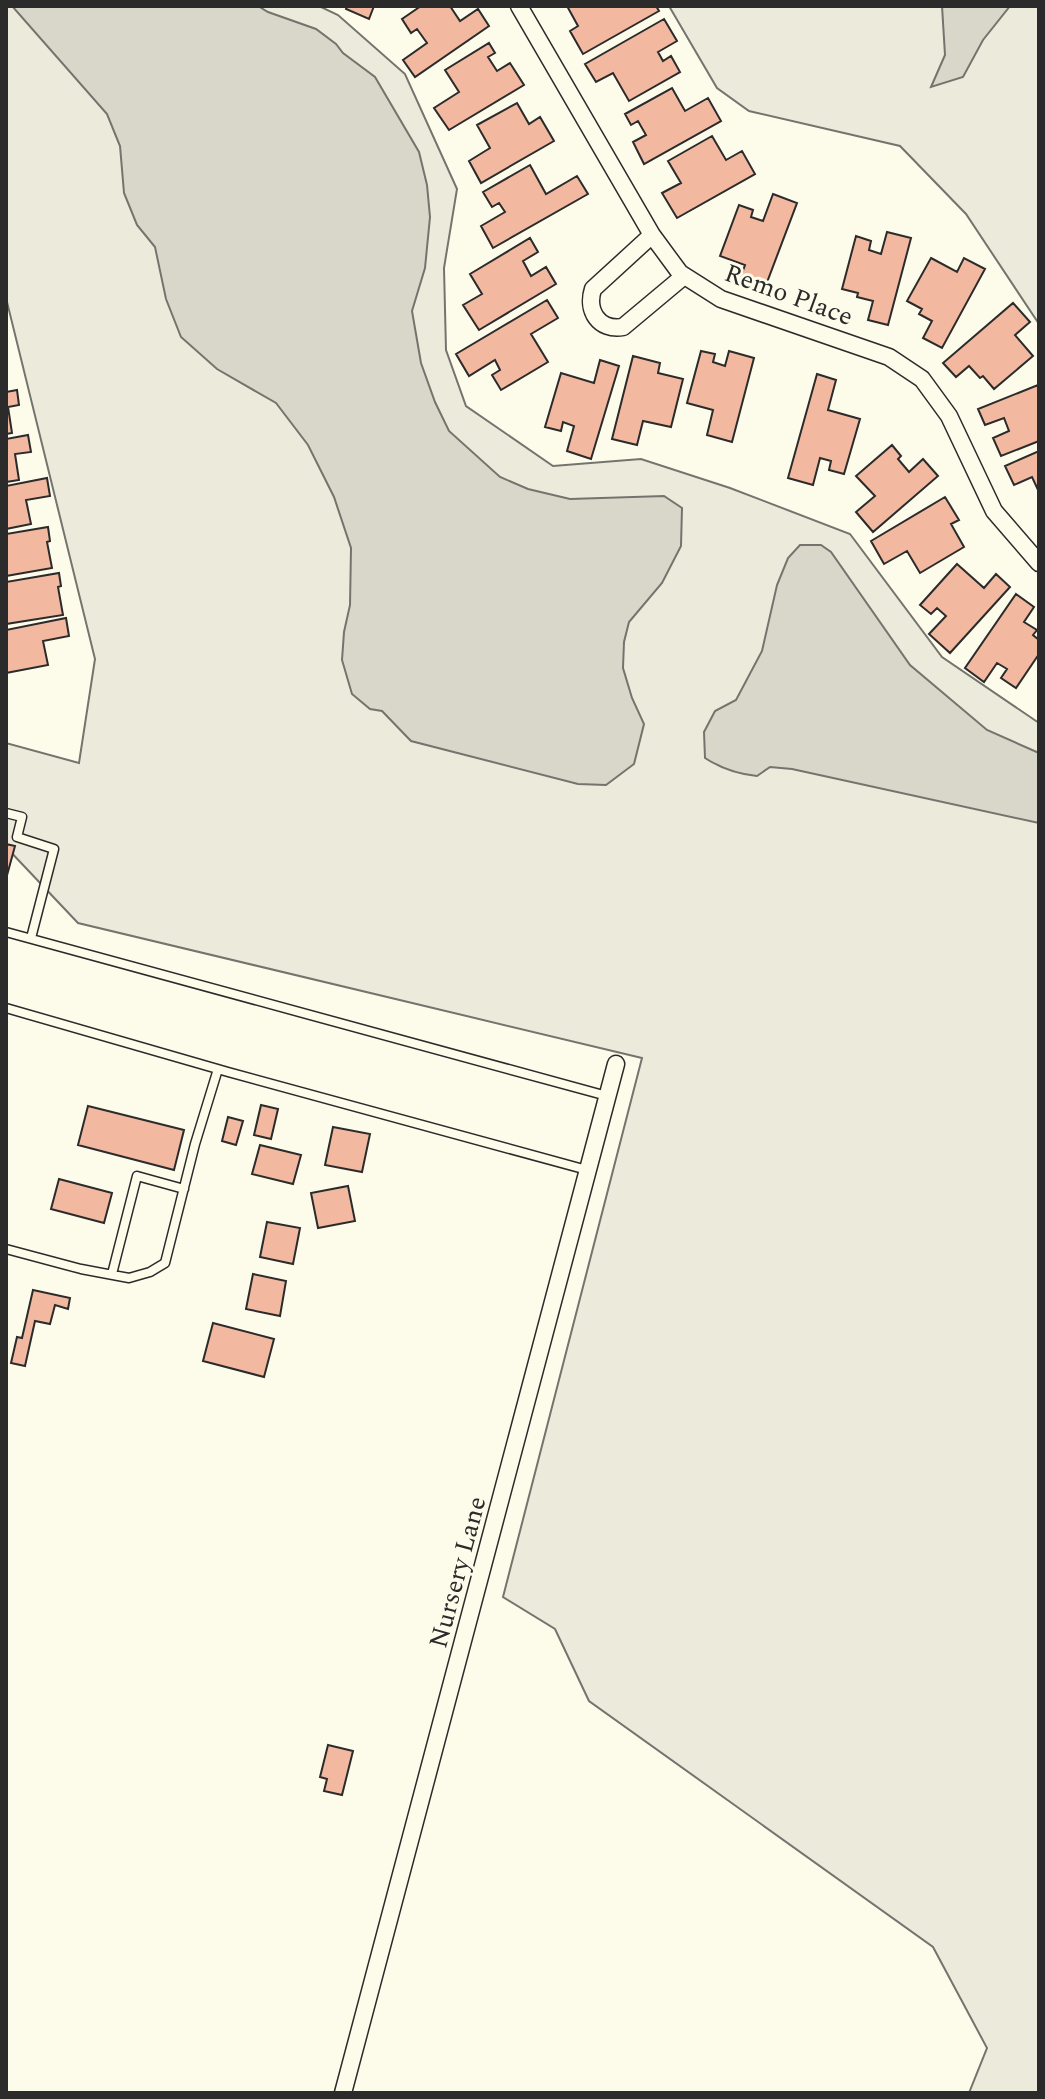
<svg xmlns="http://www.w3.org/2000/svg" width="1045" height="2099" font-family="Spectral,serif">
  <rect width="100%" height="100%" fill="#fdfbea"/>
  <!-- green -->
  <path fill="#ecebdb" stroke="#74746e" stroke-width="2" d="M 6,6 L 319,6 L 338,15 L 405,74 L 457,189 L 444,268 L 446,350 L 466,406 L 553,466 L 641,459 L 730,488 L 850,534 L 942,657 L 1039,723 L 1039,2093 L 969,2093 L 987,2048 L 933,1947 L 589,1701 L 555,1629 L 503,1597 L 642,1058 L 78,923 L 6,847 L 6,743 L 79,763 L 95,659 L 6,298 Z
    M 669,6 L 1039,6 L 1039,324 L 966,214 L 900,146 L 749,111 L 717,88 Z"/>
  <!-- water -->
  <path fill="#d8d7c9" stroke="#74746e" stroke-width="2" d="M 12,6 L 258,6 L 268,12 L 316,29 L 336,44 L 343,53 L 375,77 L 419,152 L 427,185 L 430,217 L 425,268 L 412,311 L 421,363 L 435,402 L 449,431 L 500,477 L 528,489 L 570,499 L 664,496 L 682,508 L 681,546 L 662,583 L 629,622 L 624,642 L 623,668 L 632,698 L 644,724 L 634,764 L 606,785 L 578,784 L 411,741 L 382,711 L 370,709 L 352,694 L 342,660 L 344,632 L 350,605 L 351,548 L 334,497 L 308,445 L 276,403 L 217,369 L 181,337 L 166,299 L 155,247 L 137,225 L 124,193 L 120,146 L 107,114 Z
    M 942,6 L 1010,6 L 983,40 L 963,77 L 931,87 L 945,55 Z
    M 800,545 L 821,545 L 831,552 L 910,665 L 987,730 L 1039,753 L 1039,823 L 792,769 L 770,767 L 757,776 C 737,774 722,769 705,758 L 704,732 L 715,711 L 736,700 L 762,651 L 777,585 L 788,558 Z"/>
  <!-- building -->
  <path fill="#f2b8a0" stroke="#2b2b2b" stroke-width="2" d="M 347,6 L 374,6 L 369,19 L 346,9 Z
    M 421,6 L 450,6 L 460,21 L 478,9 L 489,26 L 415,77 L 403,60 L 427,43 L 417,29 L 411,33 L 402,19 Z
    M 567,6 L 656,6 L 659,11 L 583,54 L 570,31 L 578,26 Z
    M 664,19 L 677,41 L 658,52 L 663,61 L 671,56 L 680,72 L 629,101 L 613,73 L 596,82 L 585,64 Z
    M 489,43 L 495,53 L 488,57 L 497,71 L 510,63 L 524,85 L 449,130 L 434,108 L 459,92 L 445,70 Z
    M 672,88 L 685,111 L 708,98 L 721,121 L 644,164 L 633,142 L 646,135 L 638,121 L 631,125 L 625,114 Z
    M 517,103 L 529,124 L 540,117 L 554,141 L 481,183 L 469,161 L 490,148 L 477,125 Z
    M 712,136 L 726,160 L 742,151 L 755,174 L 677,218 L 662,193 L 681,183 L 668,161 Z
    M 530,165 L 546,194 L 577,176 L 588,194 L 493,248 L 481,226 L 505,212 L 499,203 L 492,207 L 483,192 Z
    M 773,194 L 797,203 L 766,285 L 741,276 L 745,265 L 720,256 L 739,205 L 753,210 L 751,217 L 763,221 Z
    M 887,232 L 911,238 L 888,325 L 868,320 L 873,301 L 857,297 L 858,293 L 842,289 L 856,236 L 871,241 L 869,250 L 881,254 Z
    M 530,238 L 538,252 L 523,261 L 531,276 L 546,267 L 556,284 L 479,330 L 463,305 L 482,294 L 470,274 Z
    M 931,258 L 957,272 L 964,258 L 985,269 L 942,348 L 923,338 L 932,321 L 919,314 L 922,309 L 907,301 Z
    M 547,300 L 558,318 L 531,334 L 548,362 L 501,390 L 492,375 L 500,370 L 495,360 L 469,376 L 456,354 Z
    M 1013,303 L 1030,322 L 1015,335 L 1033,356 L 994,389 L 983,376 L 980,378 L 969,366 L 956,377 L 943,363 Z
    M 701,351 L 715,354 L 713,362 L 725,366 L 729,351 L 754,358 L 732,442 L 707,435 L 713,410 L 687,403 Z
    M 633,356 L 660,363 L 658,373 L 683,379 L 671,427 L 643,421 L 637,445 L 612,439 Z
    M 600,360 L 619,366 L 591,459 L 567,451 L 574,426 L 563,422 L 561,431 L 545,427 L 561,373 L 594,383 Z
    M 817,374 L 836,380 L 828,410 L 860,419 L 844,474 L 829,470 L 831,461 L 820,458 L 813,485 L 788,478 Z
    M 1038,385 L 1039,441 L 1001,456 L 993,438 L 1009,431 L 1004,418 L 985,425 L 978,409 Z
    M 17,390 L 19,405 L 8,407 L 12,433 L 6,434 L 6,392 Z
    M 28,435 L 31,452 L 15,454 L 19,480 L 6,482 L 6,439 Z
    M 892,445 L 901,456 L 898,459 L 909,472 L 923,459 L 938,476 L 873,532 L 856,512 L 875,496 L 856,476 Z
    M 1039,451 L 1039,492 L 1032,477 L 1014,485 L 1005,466 Z
    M 47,478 L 50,496 L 26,500 L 31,524 L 6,529 L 6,486 Z
    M 945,497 L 959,520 L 951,524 L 964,547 L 920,573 L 907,551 L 884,564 L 871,541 Z
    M 48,527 L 50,541 L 47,542 L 52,568 L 6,576 L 6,534 Z
    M 957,564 L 984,588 L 996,574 L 1010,587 L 950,653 L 929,634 L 946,616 L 937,608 L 931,614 L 920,605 Z
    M 59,573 L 61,586 L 58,587 L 63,615 L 6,624 L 6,582 Z
    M 1016,594 L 1034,607 L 1024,622 L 1037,630 L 1033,635 L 1039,640 L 1039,654 L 1016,688 L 1001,678 L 1007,669 L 997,663 L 984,682 L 965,668 Z
    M 66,618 L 69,636 L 43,641 L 48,665 L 6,673 L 6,630 Z
    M 6,844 L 15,846 L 6,879 Z
    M 261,1105 L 278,1109 L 271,1139 L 254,1135 Z
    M 88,1106 L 184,1130 L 174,1170 L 78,1145 Z
    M 228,1117 L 243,1121 L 236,1145 L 222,1141 Z
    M 333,1127 L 370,1134 L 362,1172 L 325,1165 Z
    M 260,1145 L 301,1155 L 293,1184 L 252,1174 Z
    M 59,1179 L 112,1193 L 104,1223 L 51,1209 Z
    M 348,1186 L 355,1221 L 318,1228 L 311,1193 Z
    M 267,1222 L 300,1228 L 293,1264 L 260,1257 Z
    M 253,1274 L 286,1281 L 280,1316 L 246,1309 Z
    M 33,1290 L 70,1298 L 68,1309 L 55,1305 L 50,1324 L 35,1321 L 25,1366 L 11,1363 L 17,1337 L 22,1338 Z
    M 213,1323 L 274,1339 L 264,1377 L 203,1361 Z
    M 328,1745 L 353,1751 L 342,1795 L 324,1791 L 327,1779 L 320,1777 Z"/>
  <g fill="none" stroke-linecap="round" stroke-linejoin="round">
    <!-- service casing -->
    <g stroke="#2b2b2b" stroke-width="11">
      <path id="service" d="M 6,813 L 22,817 L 17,837 L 54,849 L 31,938
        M 6,932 L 607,1096
        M 6,1008 L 228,1072 L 587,1170
        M 6,1249 L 81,1269 L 129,1278 L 150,1272 L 165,1263 L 195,1144 L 218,1069
        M 112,1274 L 137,1176 L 184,1189"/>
    </g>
    <!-- minor casing -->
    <g stroke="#2b2b2b" stroke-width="19">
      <path id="minor" d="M 519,6 L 652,235 L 680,273 L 721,299 L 889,357 L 922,379 L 949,416 L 994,511 L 1039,563
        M 652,235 L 593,289 C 586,311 599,331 623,327 L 684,276
        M 343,2093 L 616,1064"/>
    </g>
    <!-- service -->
    <use href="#service" stroke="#fdfbea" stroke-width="8"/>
    <!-- minor -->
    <use href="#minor" stroke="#fdfbea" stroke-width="16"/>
  </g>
  <g text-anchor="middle" stroke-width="6" stroke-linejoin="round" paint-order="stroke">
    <!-- street labels -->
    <g font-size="26" fill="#2b2b2b" stroke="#fdfbea">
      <text transform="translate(789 294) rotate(20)" y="9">Remo Place</text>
      <text transform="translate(457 1572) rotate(-75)" y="9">Nursery Lane</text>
    </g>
  </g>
  <!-- border -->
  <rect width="1045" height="2099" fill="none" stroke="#2b2b2b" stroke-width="16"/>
</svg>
